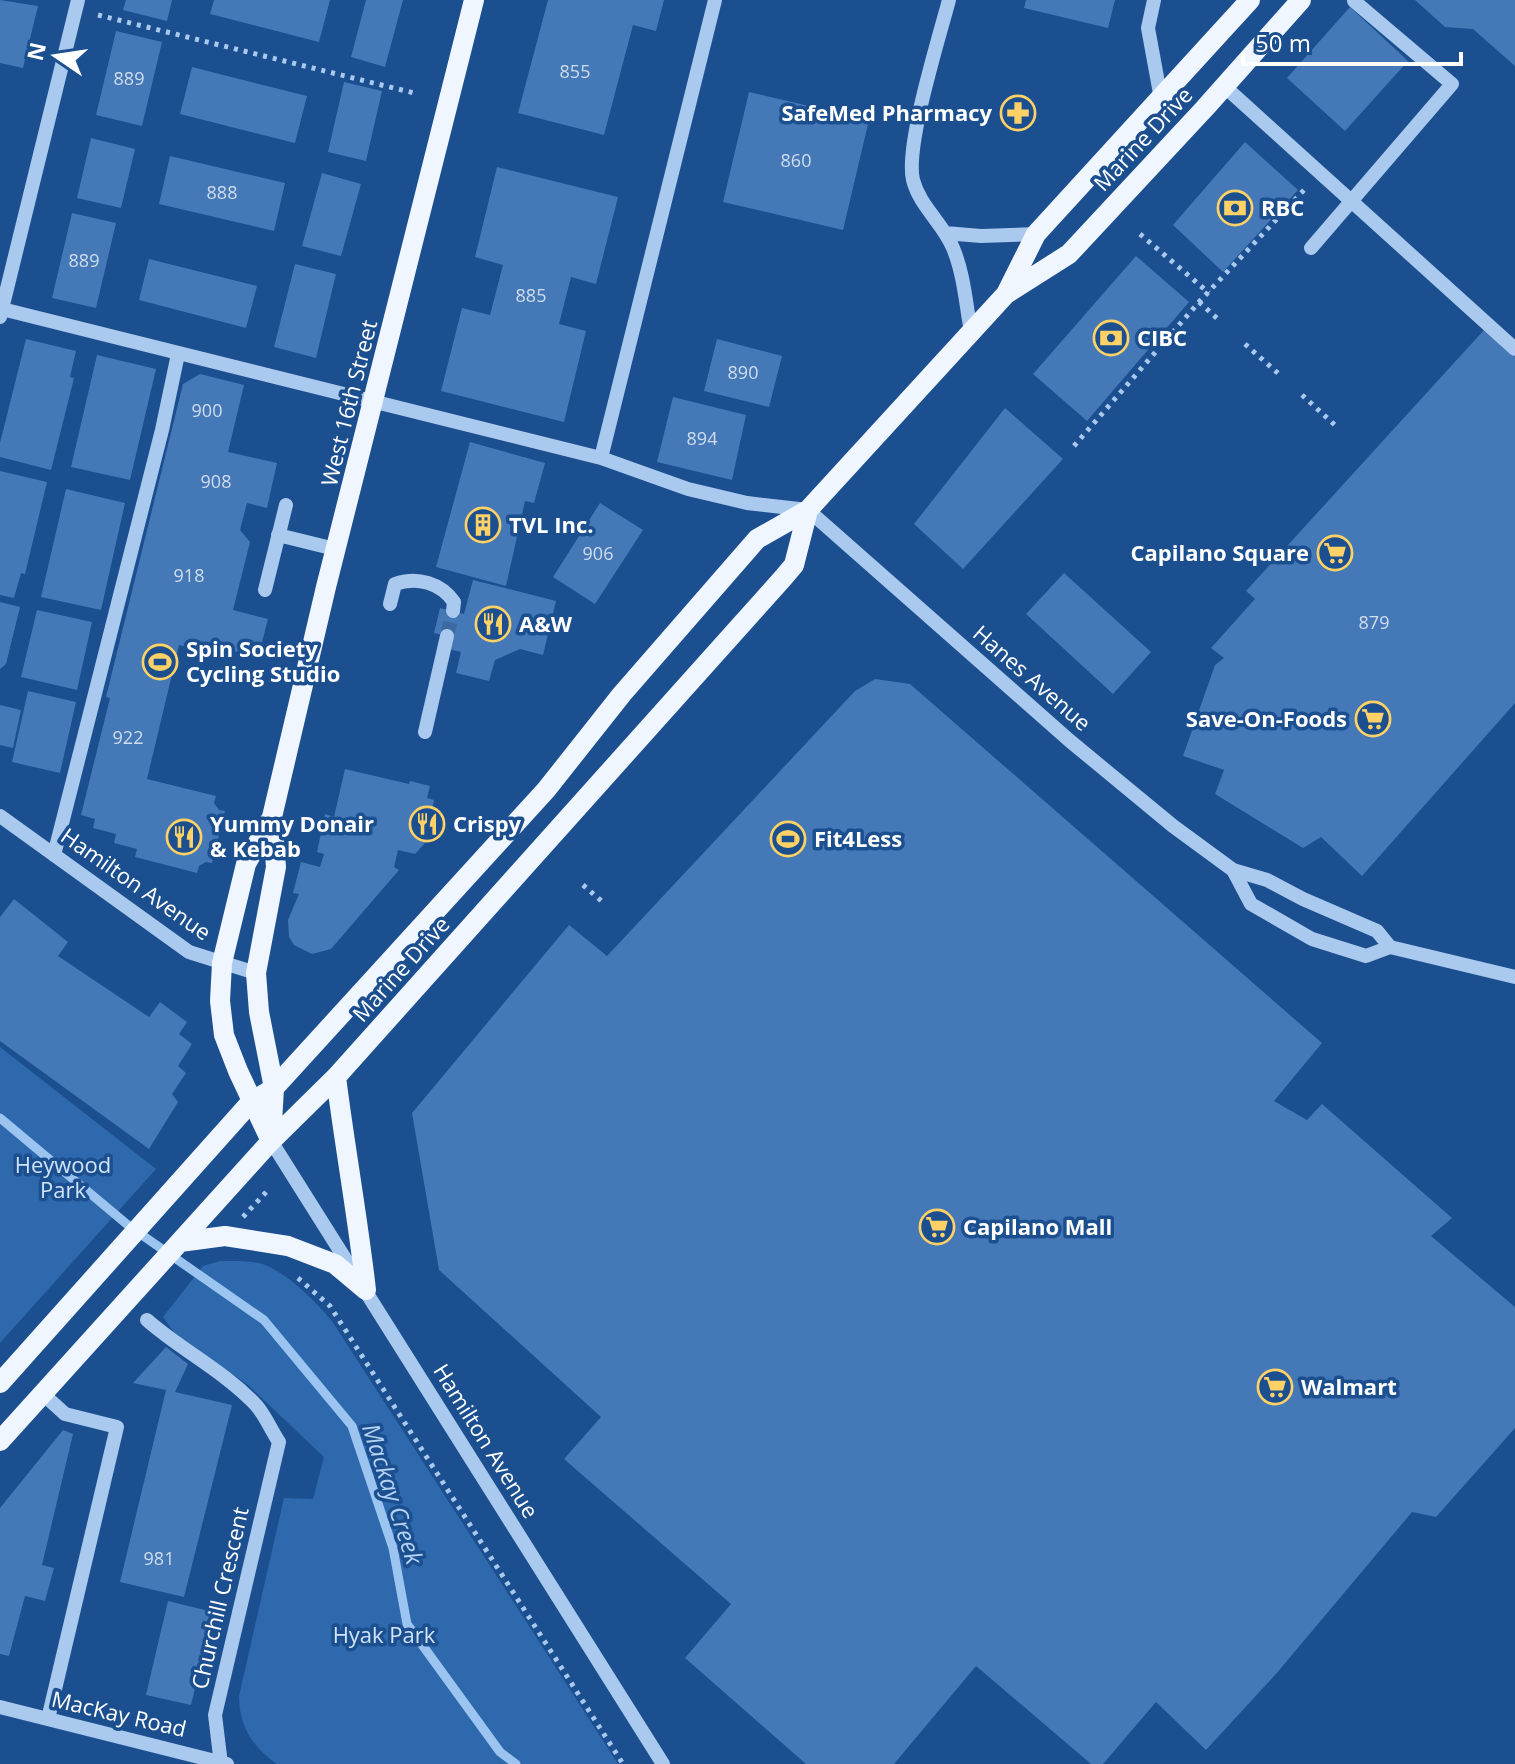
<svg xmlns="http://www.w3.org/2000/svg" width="1515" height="1764" font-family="'Open Sans',sans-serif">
  <rect width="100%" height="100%" fill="#1b4f8f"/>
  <!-- green -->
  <path fill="#2e69ad" d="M 0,1047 L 156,1169 L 0,1343 Z
    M 220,1261 C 236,1261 255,1260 270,1267 C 293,1279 315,1301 332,1321 L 618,1764 L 277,1764 C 253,1748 239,1726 239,1696 L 284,1498 L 313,1499 L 324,1457 L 248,1385 L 176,1335 L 163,1317 L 203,1266 Z"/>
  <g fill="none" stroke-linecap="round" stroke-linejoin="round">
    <!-- stream -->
    <path stroke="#9cc4f0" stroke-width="9" d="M 0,1118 L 129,1226 L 264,1320 L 352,1426 L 393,1548 L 407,1624 L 500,1752 L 516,1764"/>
  </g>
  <!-- building -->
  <path fill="#4478b7" d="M 0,0 L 38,6 L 23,68 L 0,63 Z
    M 126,0 L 172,0 L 167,21 L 123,10 Z
    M 214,0 L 330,0 L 319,42 L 210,14 Z
    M 366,0 L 403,0 L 385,67 L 351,57 Z
    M 548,0 L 664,0 L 656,31 L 633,25 L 604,135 L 518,113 Z
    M 1026,0 L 1115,0 L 1108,28 L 1024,8 Z
    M 1415,0 L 1515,0 L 1515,66 L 1473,29 L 1445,27 Z
    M 1350,7 L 1408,61 L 1345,131 L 1287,78 Z
    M 116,31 L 162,42 L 142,126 L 96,115 Z
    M 192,67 L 307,96 L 295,143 L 180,114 Z
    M 344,82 L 382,91 L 366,161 L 328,152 Z
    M 749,92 L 869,120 L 843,230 L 723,202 Z
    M 91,138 L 135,149 L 121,208 L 77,198 Z
    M 1245,142 L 1298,190 L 1223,272 L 1173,225 Z
    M 170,156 L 285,183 L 274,231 L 159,204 Z
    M 497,167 L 618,197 L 596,284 L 571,277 L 559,324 L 586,331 L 564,422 L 441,391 L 462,308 L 490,315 L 503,265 L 475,257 Z
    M 322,173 L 361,184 L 341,256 L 302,246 Z
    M 72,213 L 116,223 L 96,308 L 52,298 Z
    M 1136,256 L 1189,302 L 1087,421 L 1033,374 Z
    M 149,259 L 257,286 L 246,328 L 139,300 Z
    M 295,264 L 336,274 L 316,358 L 274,347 Z
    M 1484,330 L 1515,357 L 1515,703 L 1362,876 L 1321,837 L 1303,848 L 1215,794 L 1224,770 L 1183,756 L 1215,665 L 1224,658 L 1211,648 L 1255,599 L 1246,591 Z
    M 26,339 L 76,351 L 70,377 L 74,378 L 51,470 L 0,457 L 0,443 Z
    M 717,339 L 782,356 L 769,407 L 704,391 Z
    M 97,355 L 156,369 L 130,480 L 71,467 Z
    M 200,374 L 244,385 L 228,452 L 277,463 L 267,508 L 247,503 L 240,530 L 250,542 L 233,610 L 268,619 L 258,658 L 225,649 L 223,656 L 179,645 L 147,779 L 216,796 L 214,803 L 219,810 L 225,811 L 212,863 L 206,862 L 199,866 L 197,873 L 135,857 L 137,849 L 114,843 L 116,834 L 93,828 L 95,819 L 81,815 L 110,698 L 106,697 L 183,384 Z
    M 673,397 L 746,415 L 732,480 L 657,462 Z
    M 1005,408 L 1063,459 L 963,569 L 914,524 Z
    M 470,442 L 545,463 L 534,503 L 525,501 L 506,586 L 436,567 Z
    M 0,471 L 47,482 L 25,574 L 21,573 L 14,598 L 0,595 Z
    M 66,489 L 125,503 L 101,610 L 41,597 Z
    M 600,503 L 643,530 L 595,604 L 553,577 Z
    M 1064,573 L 1151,652 L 1113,694 L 1026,614 Z
    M 473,580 L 556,601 L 543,655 L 520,649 L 495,660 L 489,681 L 456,673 L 461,652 L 448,649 L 451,637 L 434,633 L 440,608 L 464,614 Z
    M 0,602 L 20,607 L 6,664 L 0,669 Z
    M 37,610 L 92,622 L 77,690 L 21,677 Z
    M 875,679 L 910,684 L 1322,1043 L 1274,1101 L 1307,1120 L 1322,1104 L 1452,1218 L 1431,1236 L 1515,1307 L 1515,1428 L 1436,1517 L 1412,1512 L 1276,1674 L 1206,1750 L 1156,1702 L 1103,1764 L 1091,1764 L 976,1666 L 894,1764 L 806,1764 L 685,1658 L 731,1604 L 564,1459 L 601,1417 L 439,1270 L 412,1113 L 569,925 L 607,956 L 855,691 Z
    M 28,691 L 76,702 L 60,773 L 12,762 Z
    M 0,705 L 21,710 L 13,748 L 0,745 Z
    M 345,769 L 409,784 L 410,781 L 430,786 L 427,798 L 434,800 L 431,814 L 439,817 L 444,822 L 415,854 L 398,850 L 394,867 L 399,870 L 331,949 L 312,954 L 294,945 L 289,937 L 288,920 L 299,894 L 293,893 L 301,862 L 320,867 L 324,854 L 317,852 L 325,814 L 334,817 Z
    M 14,899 L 68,942 L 58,956 L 149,1017 L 160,1002 L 187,1022 L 179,1034 L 192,1044 L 178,1066 L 186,1073 L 172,1094 L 178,1102 L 149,1149 L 0,1041 L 0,917 Z
    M 166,1347 L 188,1364 L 175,1392 L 232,1405 L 184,1597 L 120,1582 L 166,1390 L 133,1383 Z
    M 63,1430 L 73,1434 L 42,1565 L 54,1568 L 45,1601 L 25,1596 L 9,1656 L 0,1654 L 0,1508 Z
    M 168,1601 L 213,1612 L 191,1705 L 146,1695 Z"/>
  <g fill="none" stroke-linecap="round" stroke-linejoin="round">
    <!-- minor-tunnel -->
    <path stroke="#3d69a0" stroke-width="14" stroke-dasharray="14 7" stroke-linecap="butt" d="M 447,636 L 453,611"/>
    <!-- path -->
    <path stroke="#a9c9ee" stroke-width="5" stroke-dasharray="4 6" stroke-linecap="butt" d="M 98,15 L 418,94
      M 1140,234 L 1209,293
      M 1199,302 L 1220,321
      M 1245,344 L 1280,375
      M 1302,395 L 1337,427
      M 1074,446 L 1199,302 L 1304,190
      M 583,885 L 605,904
      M 243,1217 L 269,1189
      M 298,1278 L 330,1306 L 623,1764"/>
    <!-- minor -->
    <path stroke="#a9c9ee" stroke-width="14" d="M 949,0 C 939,38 905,146 913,180 C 920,207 943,223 953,248 C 964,274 966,305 971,332
      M 1154,0 L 1148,28 L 1161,99
      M 1224,86 L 1515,349
      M 945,233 L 981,236 L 1036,234
      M 1311,248 L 1452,84 L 1354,1
      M 2,309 L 601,458 L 688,489 L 747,503 L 808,510 L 1070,741 L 1173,826 L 1233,870 L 1267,880 L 1303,899 L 1377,931 L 1390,947
      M 0,317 L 78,0
      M 601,458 L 715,0
      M 278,535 L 335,549
      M 265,590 L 286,505
      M 390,604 L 395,584 C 417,576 441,583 454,602 L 453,611
      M 425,732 L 447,636
      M 0,816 L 189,952 L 256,973
      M 54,855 L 162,430 L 178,354
      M 1233,870 L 1251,904 L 1312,939 L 1366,956 L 1390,947 L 1515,977
      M 271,1141 L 663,1764
      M 147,1320 C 181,1350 224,1371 256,1405 C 265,1415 271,1430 279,1442 L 215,1715 L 221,1764
      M 43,1394 L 65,1414 L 117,1427 L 48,1719
      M 0,1707 L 227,1764"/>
    <!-- major -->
    <path stroke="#f0f6ff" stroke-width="20" d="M 1006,294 L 1069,254 L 1205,108 L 1301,0
      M 336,1077 C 345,1148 358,1219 366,1290
      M 271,1141 L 238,1071 L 224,1035 L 220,1001 L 222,963 L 246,864 L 272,817 L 326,587 L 474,0
      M 271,1141 L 274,1088 L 259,1012 L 256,973 L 276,867 L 272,817
      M 180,1242 L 225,1236 L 288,1246 L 335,1264 L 366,1290
      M 0,1383 L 251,1102 L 274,1088 L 546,790 L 622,694 L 757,539 L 808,510 L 1006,294 L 1036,234 L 1250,0
      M 0,1441 L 271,1141 L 336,1077 L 783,578 L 794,565 L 808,510"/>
  </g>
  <!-- icons -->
  <defs>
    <g id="pharmacy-ring" transform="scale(1.8)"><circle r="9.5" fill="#1b4f8f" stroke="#ffd166" stroke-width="1.5"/><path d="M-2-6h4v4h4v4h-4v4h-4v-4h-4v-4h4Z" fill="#ffd166"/></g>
    <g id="bank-ring" transform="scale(1.8)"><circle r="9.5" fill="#1b4f8f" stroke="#ffd166" stroke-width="1.5"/><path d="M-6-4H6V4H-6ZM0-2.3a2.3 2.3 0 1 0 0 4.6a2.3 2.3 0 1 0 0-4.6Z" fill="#ffd166"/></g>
    <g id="building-ring" transform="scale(1.8)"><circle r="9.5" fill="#1b4f8f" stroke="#ffd166" stroke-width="1.5"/><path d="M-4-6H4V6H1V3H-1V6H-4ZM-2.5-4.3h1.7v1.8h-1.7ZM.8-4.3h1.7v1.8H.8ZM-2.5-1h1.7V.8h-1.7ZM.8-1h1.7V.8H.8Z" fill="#ffd166"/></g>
    <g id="supermarket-ring" transform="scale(1.8)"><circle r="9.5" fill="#1b4f8f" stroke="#ffd166" stroke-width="1.5"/><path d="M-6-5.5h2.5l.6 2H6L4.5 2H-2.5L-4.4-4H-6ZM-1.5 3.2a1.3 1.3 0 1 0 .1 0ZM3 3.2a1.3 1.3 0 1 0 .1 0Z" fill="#ffd166"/></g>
    <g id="restaurant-ring" transform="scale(1.8)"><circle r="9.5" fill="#1b4f8f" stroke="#ffd166" stroke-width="1.5"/><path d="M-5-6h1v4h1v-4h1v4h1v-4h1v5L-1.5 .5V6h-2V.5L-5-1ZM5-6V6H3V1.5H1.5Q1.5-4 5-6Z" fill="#ffd166"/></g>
    <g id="stadium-ring" transform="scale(1.8)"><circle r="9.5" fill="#1b4f8f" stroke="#ffd166" stroke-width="1.5"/><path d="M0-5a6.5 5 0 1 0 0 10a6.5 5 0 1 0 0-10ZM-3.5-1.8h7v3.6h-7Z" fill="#ffd166"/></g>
  </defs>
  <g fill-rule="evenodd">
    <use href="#pharmacy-ring" x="1018" y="113"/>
    <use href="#bank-ring" x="1235" y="208"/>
    <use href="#bank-ring" x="1111" y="338"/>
    <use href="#building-ring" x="483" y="525"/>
    <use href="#supermarket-ring" x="1335" y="553"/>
    <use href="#restaurant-ring" x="493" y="624"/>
    <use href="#stadium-ring" x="160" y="662"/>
    <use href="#supermarket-ring" x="1373" y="719"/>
    <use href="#restaurant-ring" x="427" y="824"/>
    <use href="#restaurant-ring" x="184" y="837"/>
    <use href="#stadium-ring" x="788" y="839"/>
    <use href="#supermarket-ring" x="937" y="1227"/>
    <use href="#supermarket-ring" x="1275" y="1387"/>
  </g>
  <g text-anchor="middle" stroke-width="7" stroke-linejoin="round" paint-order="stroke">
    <!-- number labels -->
    <g font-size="18" fill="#d0dded">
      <text x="575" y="78">855</text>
      <text x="129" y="85">889</text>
      <text x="796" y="167">860</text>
      <text x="222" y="199">888</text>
      <text x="84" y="267">889</text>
      <text x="531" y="302">885</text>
      <text x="743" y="379">890</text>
      <text x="207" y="417">900</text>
      <text x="702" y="445">894</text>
      <text x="216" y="488">908</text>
      <text x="598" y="560">906</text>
      <text x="189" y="582">918</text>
      <text x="1374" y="629">879</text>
      <text x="128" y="744">922</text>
      <text x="159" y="1565">981</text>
    </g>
    <!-- poi labels -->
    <g font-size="22" font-weight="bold" fill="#fff" stroke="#1b4f8f" text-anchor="start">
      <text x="992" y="121" text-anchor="end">SafeMed Pharmacy</text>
      <text x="1261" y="216">RBC</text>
      <text x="1137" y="346">CIBC</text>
      <text x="509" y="533">TVL Inc.</text>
      <text x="1309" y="561" text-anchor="end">Capilano Square</text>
      <text x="519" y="632">A&amp;W</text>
      <text x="186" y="657">Spin Society<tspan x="186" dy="25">Cycling Studio</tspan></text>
      <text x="1347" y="727" text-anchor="end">Save-On-Foods</text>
      <text x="210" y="832">Yummy Donair<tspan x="210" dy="25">&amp; Kebab</tspan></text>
      <text x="453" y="832">Crispy</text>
      <text x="814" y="847">Fit4Less</text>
      <text x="963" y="1235">Capilano Mall</text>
      <text x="1301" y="1395">Walmart</text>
    </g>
    <!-- street labels -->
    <g font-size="22" fill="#fff" stroke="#1b4f8f">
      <text transform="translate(1143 139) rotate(-47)" y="8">Marine Drive</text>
      <text transform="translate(349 403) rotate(-76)" y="8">West 16th Street</text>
      <text transform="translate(1032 678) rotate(41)" y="8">Hanes Avenue</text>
      <text transform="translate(136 884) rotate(35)" y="8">Hamilton Avenue</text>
      <text transform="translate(401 969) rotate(-48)" y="8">Marine Drive</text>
      <text transform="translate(486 1441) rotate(58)" y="8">Hamilton Avenue</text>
      <text transform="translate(220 1598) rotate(-77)" y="8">Churchill Crescent</text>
      <text transform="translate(119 1714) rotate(13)" y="8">MacKay Road</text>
    </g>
    <!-- park labels -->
    <g font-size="22" fill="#cfe3fa" stroke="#1b4f8f">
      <text x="63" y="1173">Heywood<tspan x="63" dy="25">Park</tspan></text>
      <text x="384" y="1643">Hyak Park</text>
    </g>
    <!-- water labels -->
    <g font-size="24" font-style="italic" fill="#b5d3f5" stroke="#1b4f8f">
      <text transform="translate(392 1494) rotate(72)" y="8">Mackay Creek</text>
    </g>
  </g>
  <!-- north arrow -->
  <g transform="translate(56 56) rotate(283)" stroke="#1b4f8f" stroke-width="6" paint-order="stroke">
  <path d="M0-6L14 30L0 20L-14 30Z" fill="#ffffff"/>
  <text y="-12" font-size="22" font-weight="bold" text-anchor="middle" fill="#ffffff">N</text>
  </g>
  <!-- scale -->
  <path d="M1243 52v12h218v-12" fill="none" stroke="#ffffff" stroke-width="4"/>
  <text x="1255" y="52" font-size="24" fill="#ffffff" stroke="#1b4f8f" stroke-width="6" paint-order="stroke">50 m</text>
</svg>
